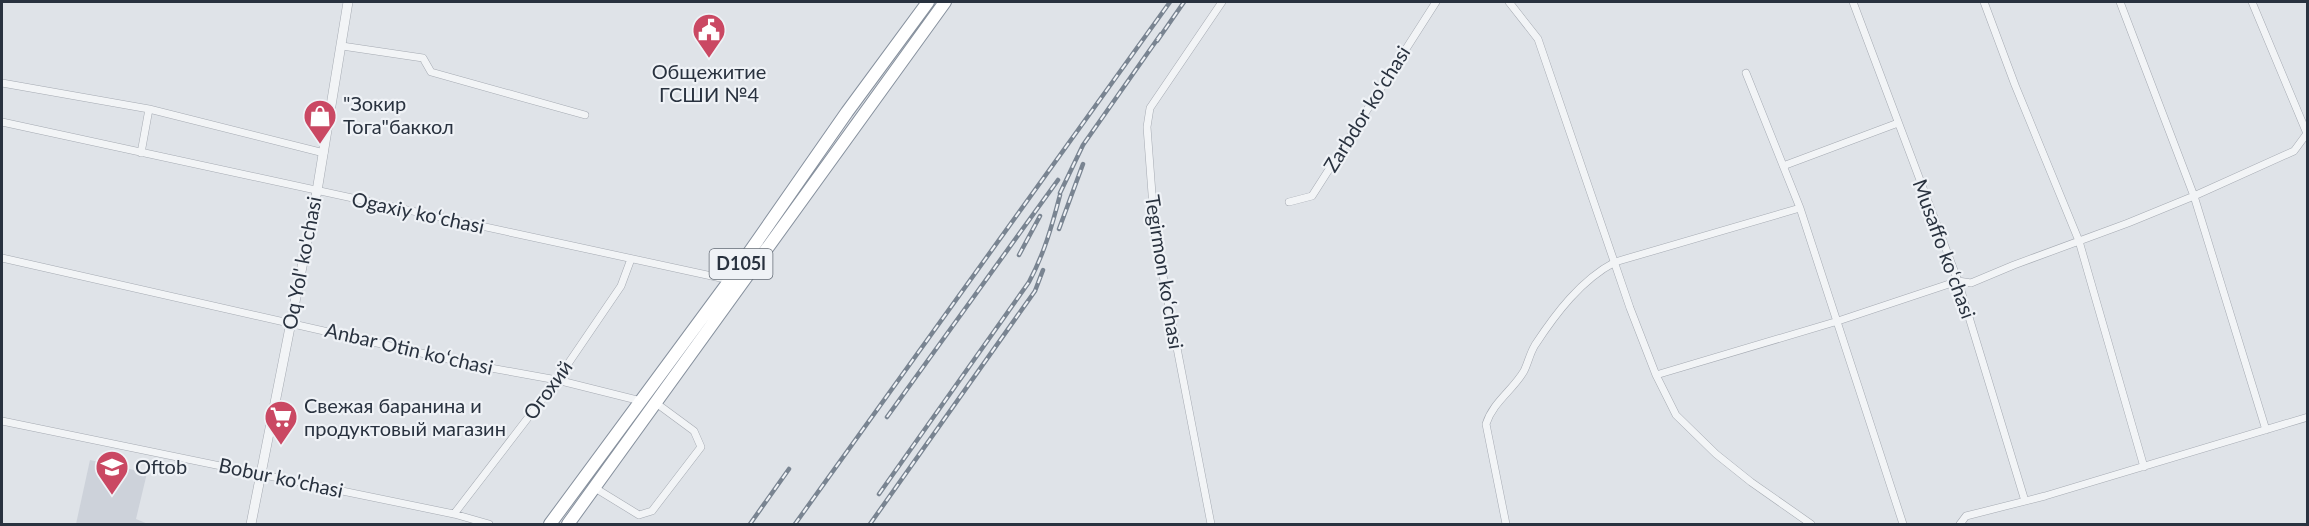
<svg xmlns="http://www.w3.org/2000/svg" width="2309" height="526" font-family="Lato,sans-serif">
  <rect width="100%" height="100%" fill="#dfe3e8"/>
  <!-- built -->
  <path fill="#cdd2da" d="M 90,460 L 147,473 L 136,519 L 148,524 L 76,524 Z"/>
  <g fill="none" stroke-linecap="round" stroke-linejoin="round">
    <!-- minor casing -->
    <g stroke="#a5aab2" stroke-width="8">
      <path id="minor" d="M 1509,2 L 1538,39 L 1630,308 L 1656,375 L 1676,415 L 1716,454 L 1751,482 L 1811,524
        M 1853,2 L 1958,281 L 2025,501
        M 1984,2 L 2015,85 L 2079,241 L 2144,467
        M 2120,2 L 2194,196 L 2266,430
        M 2252,2 L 2308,136
        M 342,46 L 423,58 L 431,72 L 585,115
        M 1746,73 L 1800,208 L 1903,524
        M 2,83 L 149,109 L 324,153
        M 2,122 L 730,280
        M 141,153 L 149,109
        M 1783,166 L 1898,123
        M 1289,202 L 1312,196 L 1436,2
        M 2,258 L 474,365 L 557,380 L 641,401
        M 1656,375 L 1838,321 L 1958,281 L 1971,283 L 2014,265 L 2128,223 L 2194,196 L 2294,151 L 2308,132
        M 2,421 L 454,514 L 489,524
        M 595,488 L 639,515 L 652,511 L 701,447 L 694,431 L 656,403
        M 454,514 L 557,380 L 621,286 L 631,259
        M 1211,524 L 1155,234 L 1147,127 L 1150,108 L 1222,2
        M 1506,524 L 1486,424 C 1493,402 1513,390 1524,371 C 1528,363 1530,353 1535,345 C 1556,313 1581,280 1615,262 L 1800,208
        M 1960,524 L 1966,516 L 2045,496 L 2308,417"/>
    </g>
    <!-- tertiary casing -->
    <g stroke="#a5aab2" stroke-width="10">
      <path id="tertiary" d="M 251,524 L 317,191 L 348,2"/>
    </g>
    <!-- trunk casing -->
    <g stroke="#87919e" stroke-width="14">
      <path id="trunk" d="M 550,524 L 730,280 L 847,112 L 928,2
        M 568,524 L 945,2"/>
    </g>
    <!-- minor -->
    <use href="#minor" stroke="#f2f4f6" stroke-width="7"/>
    <!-- tertiary -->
    <use href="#tertiary" stroke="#f2f4f6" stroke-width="9"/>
    <!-- trunk -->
    <use href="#trunk" stroke="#fff" stroke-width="12"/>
    <!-- rail casing -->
    <g stroke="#798491" stroke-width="4.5">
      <path id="rail" d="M 1157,41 L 1184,2
        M 1060,193 L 1083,145 L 1161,34
        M 1059,229 L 1083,164
        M 1019,255 L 1040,216
        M 887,417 L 1058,180
        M 879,494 L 1029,282 C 1044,254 1052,226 1060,195
        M 750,524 L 789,469
        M 795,524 L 1170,2
        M 870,524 L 1035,291 L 1043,270"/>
    </g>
    <!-- rail -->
    <use href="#rail" stroke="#eff2f6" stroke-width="2" stroke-dasharray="7" stroke-linecap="butt"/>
  </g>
  <!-- icons -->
  <defs>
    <g id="civic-pin" transform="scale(1.725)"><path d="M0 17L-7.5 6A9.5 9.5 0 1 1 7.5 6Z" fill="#ca4863" stroke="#eff2f6"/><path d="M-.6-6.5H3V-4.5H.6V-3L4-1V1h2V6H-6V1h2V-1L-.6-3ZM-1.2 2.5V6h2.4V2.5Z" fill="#fff"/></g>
    <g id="shop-pin" transform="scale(1.725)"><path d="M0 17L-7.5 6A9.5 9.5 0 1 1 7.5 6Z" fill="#ca4863" stroke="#eff2f6"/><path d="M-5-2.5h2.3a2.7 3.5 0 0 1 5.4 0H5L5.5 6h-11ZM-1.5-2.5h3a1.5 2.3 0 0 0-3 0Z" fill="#fff"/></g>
    <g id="supermarket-pin" transform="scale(1.725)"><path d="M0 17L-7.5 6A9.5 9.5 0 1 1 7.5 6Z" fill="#ca4863" stroke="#eff2f6"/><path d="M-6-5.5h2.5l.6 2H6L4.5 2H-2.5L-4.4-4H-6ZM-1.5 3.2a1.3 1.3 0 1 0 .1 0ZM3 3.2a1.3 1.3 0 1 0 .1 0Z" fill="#fff"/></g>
    <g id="school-pin" transform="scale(1.725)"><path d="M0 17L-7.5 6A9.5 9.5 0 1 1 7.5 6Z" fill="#ca4863" stroke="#eff2f6"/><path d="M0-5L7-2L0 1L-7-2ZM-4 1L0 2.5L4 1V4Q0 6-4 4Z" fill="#fff"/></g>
  </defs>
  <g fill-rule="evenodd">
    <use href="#civic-pin" x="709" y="30"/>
    <use href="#shop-pin" x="320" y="116"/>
    <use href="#supermarket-pin" x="281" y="417"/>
    <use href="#school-pin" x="112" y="467"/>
  </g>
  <g text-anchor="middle" stroke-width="4.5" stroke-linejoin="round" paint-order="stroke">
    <!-- shield labels -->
    <rect fill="#eff2f6" stroke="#646c76" stroke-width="1.5" x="709.5" y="249" width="63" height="30" rx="4.5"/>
    <g font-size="18" font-weight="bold" fill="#29323f">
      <text x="741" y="270">D105l</text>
    </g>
    <!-- poi labels -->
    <g font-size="20" fill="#29323f" stroke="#eff2f6" text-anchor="start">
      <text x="709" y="79" text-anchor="middle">Общежитие<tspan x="709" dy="23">ГСШИ №4</tspan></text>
      <text x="343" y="111">"Зокир<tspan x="343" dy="23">Тога"баккол</tspan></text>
      <text x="304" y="413">Свежая баранина и<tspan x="304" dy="23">продуктовый магазин</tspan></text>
      <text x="135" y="474">Oftob</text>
    </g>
    <!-- street labels -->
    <g font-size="20" fill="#29323f" stroke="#eff2f6">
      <text transform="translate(1367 109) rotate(-58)" y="7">Zarbdor koʻchasi</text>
      <text transform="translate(418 213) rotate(12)" y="7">Ogaxiy koʻchasi</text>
      <text transform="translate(1944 249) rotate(70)" y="7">Musaffo koʻchasi</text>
      <text transform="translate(302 263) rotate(-79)" y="7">Oq Yol' ko'chasi</text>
      <text transform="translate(1164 272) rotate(81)" y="7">Tegirmon koʻchasi</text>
      <text transform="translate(409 349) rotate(13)" y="7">Anbar Otin koʻchasi</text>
      <text transform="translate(548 390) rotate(-54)" y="7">Огохий</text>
      <text transform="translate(281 478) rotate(12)" y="7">Bobur ko'chasi</text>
    </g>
  </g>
  <!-- border -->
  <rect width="2309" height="526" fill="none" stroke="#29323f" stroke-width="6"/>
</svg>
